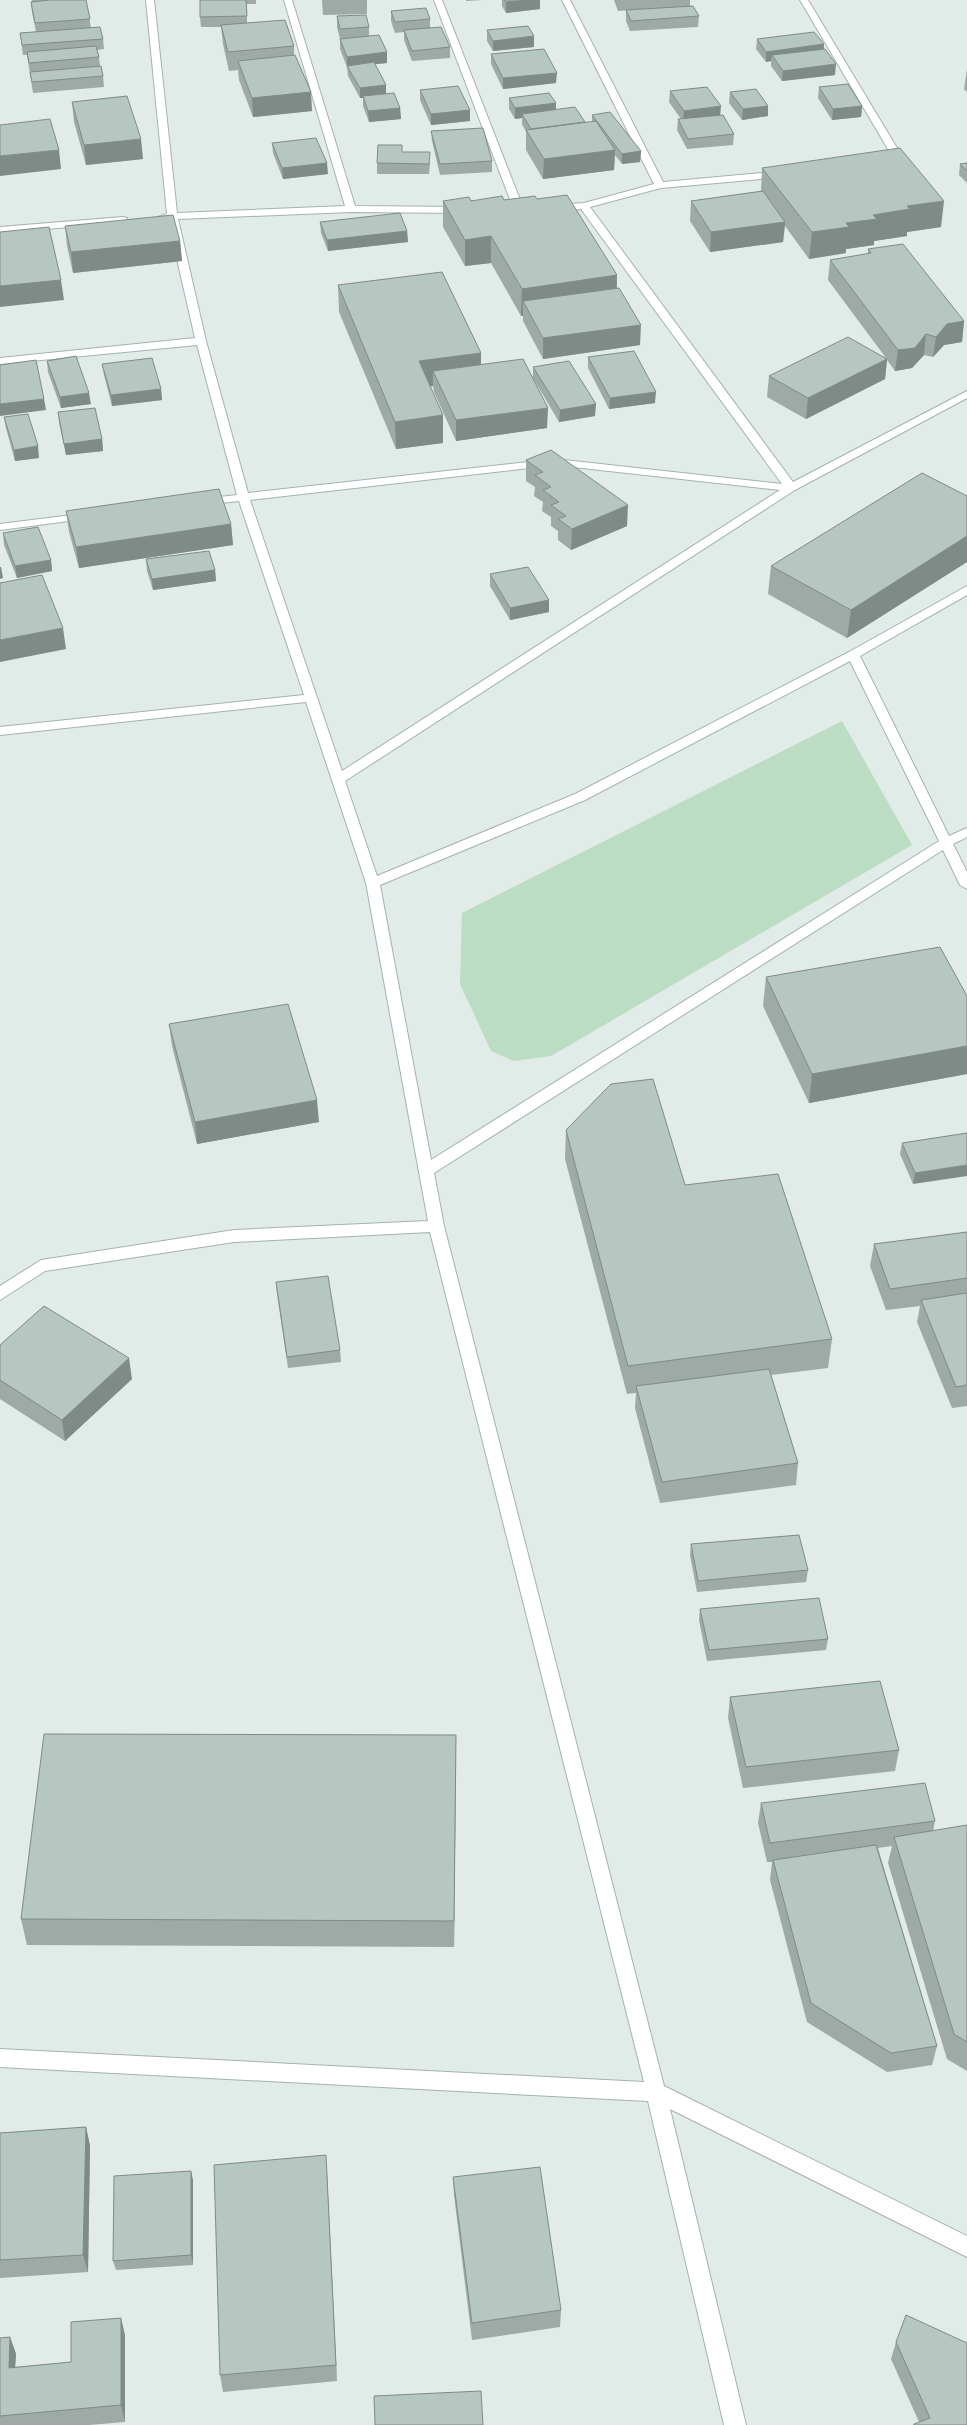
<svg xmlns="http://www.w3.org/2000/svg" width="967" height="2425" font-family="Roboto,sans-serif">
  <rect width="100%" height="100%" fill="#e1ebe7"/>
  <!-- green -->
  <path fill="#baddc4" d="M 842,721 L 912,845 L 551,1056 L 514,1061 L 491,1051 L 460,984 L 462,913 Z"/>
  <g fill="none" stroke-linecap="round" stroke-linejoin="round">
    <!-- minor casing -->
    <g stroke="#a4b3ae" stroke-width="2">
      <path id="minor" d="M 146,0 L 154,0 L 177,213 L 345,206 L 284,0 L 292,0 L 355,206 L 463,207 L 468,210 L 463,213 L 351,212 L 178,219 L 206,341 L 248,493 L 555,459 L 782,484 L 581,209 L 556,211 L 551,208 L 556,205 L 584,203 L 654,184 L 562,0 L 570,0 L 663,182 L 782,171 L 787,174 L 782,177 L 661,188 L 590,207 L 793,482 L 967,391 L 967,398 L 795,490 L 345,781 L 377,876 L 575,794 L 849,652 L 967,586 L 967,595 L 860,656 L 949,836 L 967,828 L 967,837 L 953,844 L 967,872 L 967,889 L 960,885 L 943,850 L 434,1173 L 444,1226 L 664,2086 L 967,2236 L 967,2257 L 670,2109 L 746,2425 L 724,2425 L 648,2101 L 0,2067 L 0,2049 L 644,2082 L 430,1232 L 234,1242 L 45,1271 L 0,1300 L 0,1286 L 41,1260 L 234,1230 L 428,1221 L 366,883 L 306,702 L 0,735 L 0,727 L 304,695 L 239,501 L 202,505 L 196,502 L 202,499 L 237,495 L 197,345 L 0,364 L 0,358 L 195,338 L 168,220 L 158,217 L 167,214 ZM 555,465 L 780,490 L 342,771 L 250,500 ZM 850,661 L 939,841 L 431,1160 L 380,885 L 585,800 Z
        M 434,0 L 442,0 L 524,210 L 523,212 L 519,213 L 514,210 Z
        M 800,0 L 808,0 L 906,163 L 904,165 L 897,166 L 892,163 L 895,161 Z
        M 123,217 L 127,218 L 127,222 L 0,233 L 0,227 Z
        M 88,513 L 94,516 L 92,518 L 0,530 L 0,524 Z"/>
    </g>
    <!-- minor -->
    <use href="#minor" fill="#fff" fill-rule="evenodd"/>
  </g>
  <!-- wall -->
  <path fill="#9daaa5" d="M 32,0 L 86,0 L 91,28 L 103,39 L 104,49 L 97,50 L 99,57 L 100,66 L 103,76 L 104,87 L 33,93 L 27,55 L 23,55 L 20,33 L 36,32 L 32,12 L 31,2 L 32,1 Z
    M 201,0 L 256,0 L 256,4 L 247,4 L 247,23 L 294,46 L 294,55 L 312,111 L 253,117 L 239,80 L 238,70 L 229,71 L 223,44 L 221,27 L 201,27 L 200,17 Z
    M 322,0 L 367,0 L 367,14 L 323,15 Z
    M 466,0 L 483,0 L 466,1 Z
    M 502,0 L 540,0 L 540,9 L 506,13 L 502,6 Z
    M 614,0 L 690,0 L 690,6 L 699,16 L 698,27 L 630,31 L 626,21 L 626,10 L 633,10 L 618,11 Z
    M 391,11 L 430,19 L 430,28 L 450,47 L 450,58 L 412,61 L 404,40 L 404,32 L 395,33 L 391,21 Z
    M 337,16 L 369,27 L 369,36 L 387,63 L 374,64 L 386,85 L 386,93 L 400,108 L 401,119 L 369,122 L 363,106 L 363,98 L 360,98 L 348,76 L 347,67 L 340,49 L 340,39 L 337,27 Z
    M 487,30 L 534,47 L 493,51 L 487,41 Z
    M 757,39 L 824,44 L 824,49 L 835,75 L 782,81 L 771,66 L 771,61 L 766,62 L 756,49 Z
    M 491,54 L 556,83 L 503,89 L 491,64 Z
    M 967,69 L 967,92 L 964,89 Z
    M 819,87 L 862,106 L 861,117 L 832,120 L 818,98 Z
    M 420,90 L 470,121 L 431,125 L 420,100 Z
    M 670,91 L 721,115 L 734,134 L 733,145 L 687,149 L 677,130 L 678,119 L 681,119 L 669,102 Z
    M 730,92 L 768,106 L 768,116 L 742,120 L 729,103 Z
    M 509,98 L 556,103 L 556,109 L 585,122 L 592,122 L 592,115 L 641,151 L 640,162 L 622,164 L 615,155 L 614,170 L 543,179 L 526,150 L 526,132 L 522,124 L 522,118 L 515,119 L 509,109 Z
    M 72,102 L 143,159 L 86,165 L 74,122 Z
    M 431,131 L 492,161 L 492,172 L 440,175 L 432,141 Z
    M 272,143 L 328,174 L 283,179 L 273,153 Z
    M 402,152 L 430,163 L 429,174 L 377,174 L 377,163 Z
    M 967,163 L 967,183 L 959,175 L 960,164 Z
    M 762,168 L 941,227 L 907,232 L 907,236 L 874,241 L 874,245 L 846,249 L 846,253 L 809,259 L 785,226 L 783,242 L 710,252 L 690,221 L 691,201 L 761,191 Z
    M 537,199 L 617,275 L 617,288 L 640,345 L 543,359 L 523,321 L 523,316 L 521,316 L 491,263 L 465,266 L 443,227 L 443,201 Z
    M 320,222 L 407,231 L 408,242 L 328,251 L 321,233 Z
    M 65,226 L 180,241 L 182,261 L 73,273 L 67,246 Z
    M 868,249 L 964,321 L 962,342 L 944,345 L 933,357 L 924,355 L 912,368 L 895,371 L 887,360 L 885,379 L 806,419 L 767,397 L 769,376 L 886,358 L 828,280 L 830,260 L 868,254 Z
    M 338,285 L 481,353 L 481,365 L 547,428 L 456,441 L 434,392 L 433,386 L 430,387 L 443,443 L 396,449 L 339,312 Z
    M 588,357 L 655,403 L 609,409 L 588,368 Z
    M 47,361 L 91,404 L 61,408 L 48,372 Z
    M 102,364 L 161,389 L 162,400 L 112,406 L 104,375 Z
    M 533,367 L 595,416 L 559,422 L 533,378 Z
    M 58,412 L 102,439 L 103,451 L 66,455 L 59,423 Z
    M 4,417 L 39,458 L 15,461 L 6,428 Z
    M 526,460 L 627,526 L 571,550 L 558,540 L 558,531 L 551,526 L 551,517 L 542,511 L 543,502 L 534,496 L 535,487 L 526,481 Z
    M 967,496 L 967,562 L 847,638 L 768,594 L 771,566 Z
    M 66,511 L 231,524 L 233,545 L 79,568 L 69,532 Z
    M 3,533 L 51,560 L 52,571 L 17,578 L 4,545 Z
    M 146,559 L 215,570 L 216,581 L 153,590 L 147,571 Z
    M 490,574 L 549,600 L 549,612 L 510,620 L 490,586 Z
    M 766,977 L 967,996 L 967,1074 L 809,1103 L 763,1006 Z
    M 169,1024 L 319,1122 L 197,1144 L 172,1046 Z
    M 566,1130 L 685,1185 L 832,1339 L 828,1368 L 771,1375 L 798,1463 L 796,1485 L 660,1503 L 635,1408 L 636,1393 L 627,1394 L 565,1159 Z
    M 967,1133 L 913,1184 L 900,1154 L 902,1143 Z
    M 967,1232 L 967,1406 L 952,1408 L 917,1322 L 920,1306 L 886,1310 L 870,1266 L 874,1244 Z
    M 276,1282 L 340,1350 L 341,1362 L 288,1368 L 277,1294 Z
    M 0,1345 L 132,1379 L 65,1441 L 0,1399 Z
    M 691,1544 L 808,1570 L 806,1582 L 697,1592 L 690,1555 Z
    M 700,1609 L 828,1639 L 826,1650 L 707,1661 L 699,1620 Z
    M 730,1697 L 899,1750 L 895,1771 L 743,1788 L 728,1718 Z
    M 456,1735 L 454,1947 L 27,1945 L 21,1919 Z
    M 761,1803 L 935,1821 L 933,1831 L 967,1825 L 967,2071 L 947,2059 L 888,1863 L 892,1846 L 878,1848 L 937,2046 L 932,2065 L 887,2072 L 807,2022 L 770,1880 L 772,1862 L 767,1862 L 758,1823 Z
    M 86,2127 L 90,2146 L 88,2272 L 0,2278 L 0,2133 Z
    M 327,2173 L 337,2381 L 223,2392 L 220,2375 Z
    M 453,2177 L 561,2310 L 560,2327 L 472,2340 L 454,2195 Z
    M 193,2180 L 193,2265 L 116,2270 L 113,2261 Z
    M 125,2335 L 125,2422 L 89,2425 L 0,2425 L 0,2338 L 10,2337 L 16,2354 L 15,2367 L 71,2362 Z
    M 896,2342 L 967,2425 L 913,2425 L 914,2424 L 919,2422 L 891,2359 Z"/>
  <!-- shaded-wall -->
  <path fill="#7f8b86" d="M 529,0 L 540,0 L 540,9 L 506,13 L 506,2 Z
    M 534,36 L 534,47 L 493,51 L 493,41 Z
    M 824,44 L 823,55 L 772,55 L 771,61 L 766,62 L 766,52 Z
    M 387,52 L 387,63 L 348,67 L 347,66 L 347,57 Z
    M 836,64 L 835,75 L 782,81 L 783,71 Z
    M 557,73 L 556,83 L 503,89 L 503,78 Z
    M 386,85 L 386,95 L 363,96 L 363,98 L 360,98 L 360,88 Z
    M 311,92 L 312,111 L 253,117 L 252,98 Z
    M 556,103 L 556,114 L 522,114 L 522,118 L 515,119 L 515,108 Z
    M 721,106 L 720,117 L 683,122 L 684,111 Z
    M 768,106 L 768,116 L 742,120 L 743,109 Z
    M 862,106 L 861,117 L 832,120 L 833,109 Z
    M 400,108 L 401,119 L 369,122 L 368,111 Z
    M 470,110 L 470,121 L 431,125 L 431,114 Z
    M 141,139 L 143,159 L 86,165 L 84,145 Z
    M 59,150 L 61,169 L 0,176 L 0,156 Z
    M 615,150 L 614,170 L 543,179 L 544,159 Z
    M 641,151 L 640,162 L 622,164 L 622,154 Z
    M 327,163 L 328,174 L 283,179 L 282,168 Z
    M 944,201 L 941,227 L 907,232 L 907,236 L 874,241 L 874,245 L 846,249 L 846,253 L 809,259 L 812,232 L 907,206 Z
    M 785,222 L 783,242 L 710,252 L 711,232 Z
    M 407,231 L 408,242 L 328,251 L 327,240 Z
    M 491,236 L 491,263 L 465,266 L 465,240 Z
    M 180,241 L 182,261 L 73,273 L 71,252 Z
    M 617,275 L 616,302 L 523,301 L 523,316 L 521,316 L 522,289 Z
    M 61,280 L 64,300 L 0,307 L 0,286 Z
    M 964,321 L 962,342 L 944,345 L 933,357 L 936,337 L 947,324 Z
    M 641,325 L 640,345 L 543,359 L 543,338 Z
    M 926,334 L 924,355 L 912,368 L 895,371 L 898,350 Z
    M 481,353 L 481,380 L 433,371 L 433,386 L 419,388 L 419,361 Z
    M 887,359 L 885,379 L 806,419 L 808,398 Z
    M 161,389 L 162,400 L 112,406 L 111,395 Z
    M 656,392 L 655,403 L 609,409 L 610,398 Z
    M 89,393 L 91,404 L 61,408 L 60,397 Z
    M 44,399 L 46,410 L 0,416 L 0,404 Z
    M 596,404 L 595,416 L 559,422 L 560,410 Z
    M 548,408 L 547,428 L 456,441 L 456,420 Z
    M 443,415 L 443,443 L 396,449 L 395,422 Z
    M 102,439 L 103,451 L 66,455 L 64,444 Z
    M 38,446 L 39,458 L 15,461 L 14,450 Z
    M 628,505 L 627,526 L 571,550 L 572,529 Z
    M 231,524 L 233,545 L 79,568 L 76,547 Z
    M 967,536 L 967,562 L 847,638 L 851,610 Z
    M 51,560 L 52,571 L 17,578 L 15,566 Z
    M 0,567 L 1,567 L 3,578 L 0,579 Z
    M 215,570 L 216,581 L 153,590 L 152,579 Z
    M 549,600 L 549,612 L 510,620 L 510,608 Z
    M 63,628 L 66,649 L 0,662 L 0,640 Z
    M 967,1046 L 967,1074 L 809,1103 L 812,1074 Z
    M 317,1100 L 319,1122 L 197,1144 L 195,1122 Z
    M 967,1165 L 967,1176 L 913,1184 L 915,1173 Z
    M 129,1358 L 132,1379 L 65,1441 L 62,1420 Z
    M 456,1735 L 456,1762 L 454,1947 L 454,1921 Z
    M 86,2127 L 90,2146 L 88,2272 L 83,2255 Z
    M 326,2155 L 327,2173 L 337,2381 L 336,2365 Z
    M 191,2171 L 193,2180 L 193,2265 L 191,2255 Z
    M 121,2318 L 125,2335 L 125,2422 L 121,2405 Z
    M 10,2337 L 16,2354 L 14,2385 L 9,2368 Z"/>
  <!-- building -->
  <path fill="#b6c6c0" stroke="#7f8b86" d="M 50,0 L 86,0 L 90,19 L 35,23 L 31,2 Z
    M 200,0 L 246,0 L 247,16 L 200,17 Z
    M 504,0 L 529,0 L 506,2 Z
    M 693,6 L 699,16 L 631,21 L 626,10 Z
    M 426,8 L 430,19 L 395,22 L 391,11 Z
    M 366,15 L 369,27 L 340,29 L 337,16 Z
    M 285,20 L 294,46 L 228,52 L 221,25 Z
    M 528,26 L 534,36 L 493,41 L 487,30 Z
    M 100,27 L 103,39 L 22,45 L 20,33 Z
    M 441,27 L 450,47 L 412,51 L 404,30 Z
    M 814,32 L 824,44 L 766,52 L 757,39 Z
    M 379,35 L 387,52 L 347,57 L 340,39 Z
    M 96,46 L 99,57 L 29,63 L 27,52 Z
    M 544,49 L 557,73 L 503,78 L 491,54 Z
    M 825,49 L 836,64 L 783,71 L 772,55 Z
    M 295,55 L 311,92 L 252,98 L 238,61 Z
    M 374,62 L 386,85 L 360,88 L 347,66 Z
    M 101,66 L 103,76 L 32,82 L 30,72 Z
    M 848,84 L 862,106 L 833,109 L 819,87 Z
    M 458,86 L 470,110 L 431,114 L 420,90 Z
    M 707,87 L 721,106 L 684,111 L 670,91 Z
    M 756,89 L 768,106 L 743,109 L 730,92 Z
    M 394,93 L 400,108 L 368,111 L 363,96 Z
    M 549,93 L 556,103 L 515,108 L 509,98 Z
    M 127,96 L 141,139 L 84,145 L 72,102 Z
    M 575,107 L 585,122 L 531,129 L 522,114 Z
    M 610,112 L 641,151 L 622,154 L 592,115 Z
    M 723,115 L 734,134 L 688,139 L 678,119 Z
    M 50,119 L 59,150 L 0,156 L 0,125 Z
    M 596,121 L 615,150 L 544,159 L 526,130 Z
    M 483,128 L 492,161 L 440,164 L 431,131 Z
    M 316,138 L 327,163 L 282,168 L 272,143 Z
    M 378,145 L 402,145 L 402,152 L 430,152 L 429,164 L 377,163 Z
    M 900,148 L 944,201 L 907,206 L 910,209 L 873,215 L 877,219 L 846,223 L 849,227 L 812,232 L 762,168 Z
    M 967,163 L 967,171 L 960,164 Z
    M 763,191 L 785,222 L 711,232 L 691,201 Z
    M 567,195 L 617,275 L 522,289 L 491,236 L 465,240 L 443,201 L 469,197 L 471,201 L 502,196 L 504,200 L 535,196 L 537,199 Z
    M 400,213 L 407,231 L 327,240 L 320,222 Z
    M 173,215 L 180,241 L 71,252 L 65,226 Z
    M 49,227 L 61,280 L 0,286 L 0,232 Z
    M 903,244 L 964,321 L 947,324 L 936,337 L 926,334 L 915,348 L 898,350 L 830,260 L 871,253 L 868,249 Z
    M 442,272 L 481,353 L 419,361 L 443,415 L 395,422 L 338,285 Z
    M 619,288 L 641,325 L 543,338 L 523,301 Z
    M 848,337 L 887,359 L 808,398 L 769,376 Z
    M 634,351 L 656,392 L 610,398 L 588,357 Z
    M 76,356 L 89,393 L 60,397 L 47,361 Z
    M 152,358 L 161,389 L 111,395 L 102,364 Z
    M 523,359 L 548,408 L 456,420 L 433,371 Z
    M 36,360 L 44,399 L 0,404 L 0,365 Z
    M 569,361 L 596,404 L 560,410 L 533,367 Z
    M 95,408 L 102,439 L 64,444 L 58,412 Z
    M 28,414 L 38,446 L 14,450 L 4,417 Z
    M 551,450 L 628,505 L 572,529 L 558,519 L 566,516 L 551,505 L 559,502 L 543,490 L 551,487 L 535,475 L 543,472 L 526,460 Z
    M 922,473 L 967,496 L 967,536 L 851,610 L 771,566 Z
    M 219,489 L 231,524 L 76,547 L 66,511 Z
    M 38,527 L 51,560 L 15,566 L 3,533 Z
    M 209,551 L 215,570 L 152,579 L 146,559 Z
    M 528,567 L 549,600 L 510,608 L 490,574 Z
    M 42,575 L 63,628 L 0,640 L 0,583 Z
    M 940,947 L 967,996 L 967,1046 L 812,1074 L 766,977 Z
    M 288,1004 L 317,1100 L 195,1122 L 169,1024 Z
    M 653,1079 L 685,1185 L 778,1174 L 832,1339 L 628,1366 L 566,1130 L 611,1084 Z
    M 967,1133 L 967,1165 L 915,1173 L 902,1143 Z
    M 967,1232 L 967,1278 L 890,1289 L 874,1244 Z
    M 328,1276 L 340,1350 L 287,1357 L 276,1282 Z
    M 967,1293 L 967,1385 L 956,1387 L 921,1300 Z
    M 44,1306 L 129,1358 L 62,1420 L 0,1380 L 0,1345 Z
    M 769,1369 L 798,1463 L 662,1482 L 636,1386 Z
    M 799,1535 L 808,1570 L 698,1581 L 691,1544 Z
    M 819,1598 L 828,1639 L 709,1650 L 700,1609 Z
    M 880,1681 L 899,1750 L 746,1767 L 730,1697 Z
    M 44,1734 L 456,1735 L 454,1921 L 21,1919 Z
    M 925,1783 L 935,1821 L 770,1843 L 761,1803 Z
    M 967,1825 L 967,2042 L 954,2034 L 894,1837 Z
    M 876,1845 L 937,2046 L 891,2053 L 811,2003 L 773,1860 Z
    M 86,2127 L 83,2255 L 0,2260 L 0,2133 Z
    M 326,2155 L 336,2365 L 220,2375 L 214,2165 Z
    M 540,2167 L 561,2310 L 472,2323 L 453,2177 Z
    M 191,2171 L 191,2255 L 113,2261 L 114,2176 Z
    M 906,2315 L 967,2343 L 967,2425 L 914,2425 L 914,2424 L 930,2418 L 896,2342 Z
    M 121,2318 L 121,2405 L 0,2416 L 0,2338 L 10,2337 L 9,2368 L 71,2362 L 71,2322 Z
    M 481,2391 L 483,2425 L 375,2425 L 374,2396 Z"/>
</svg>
